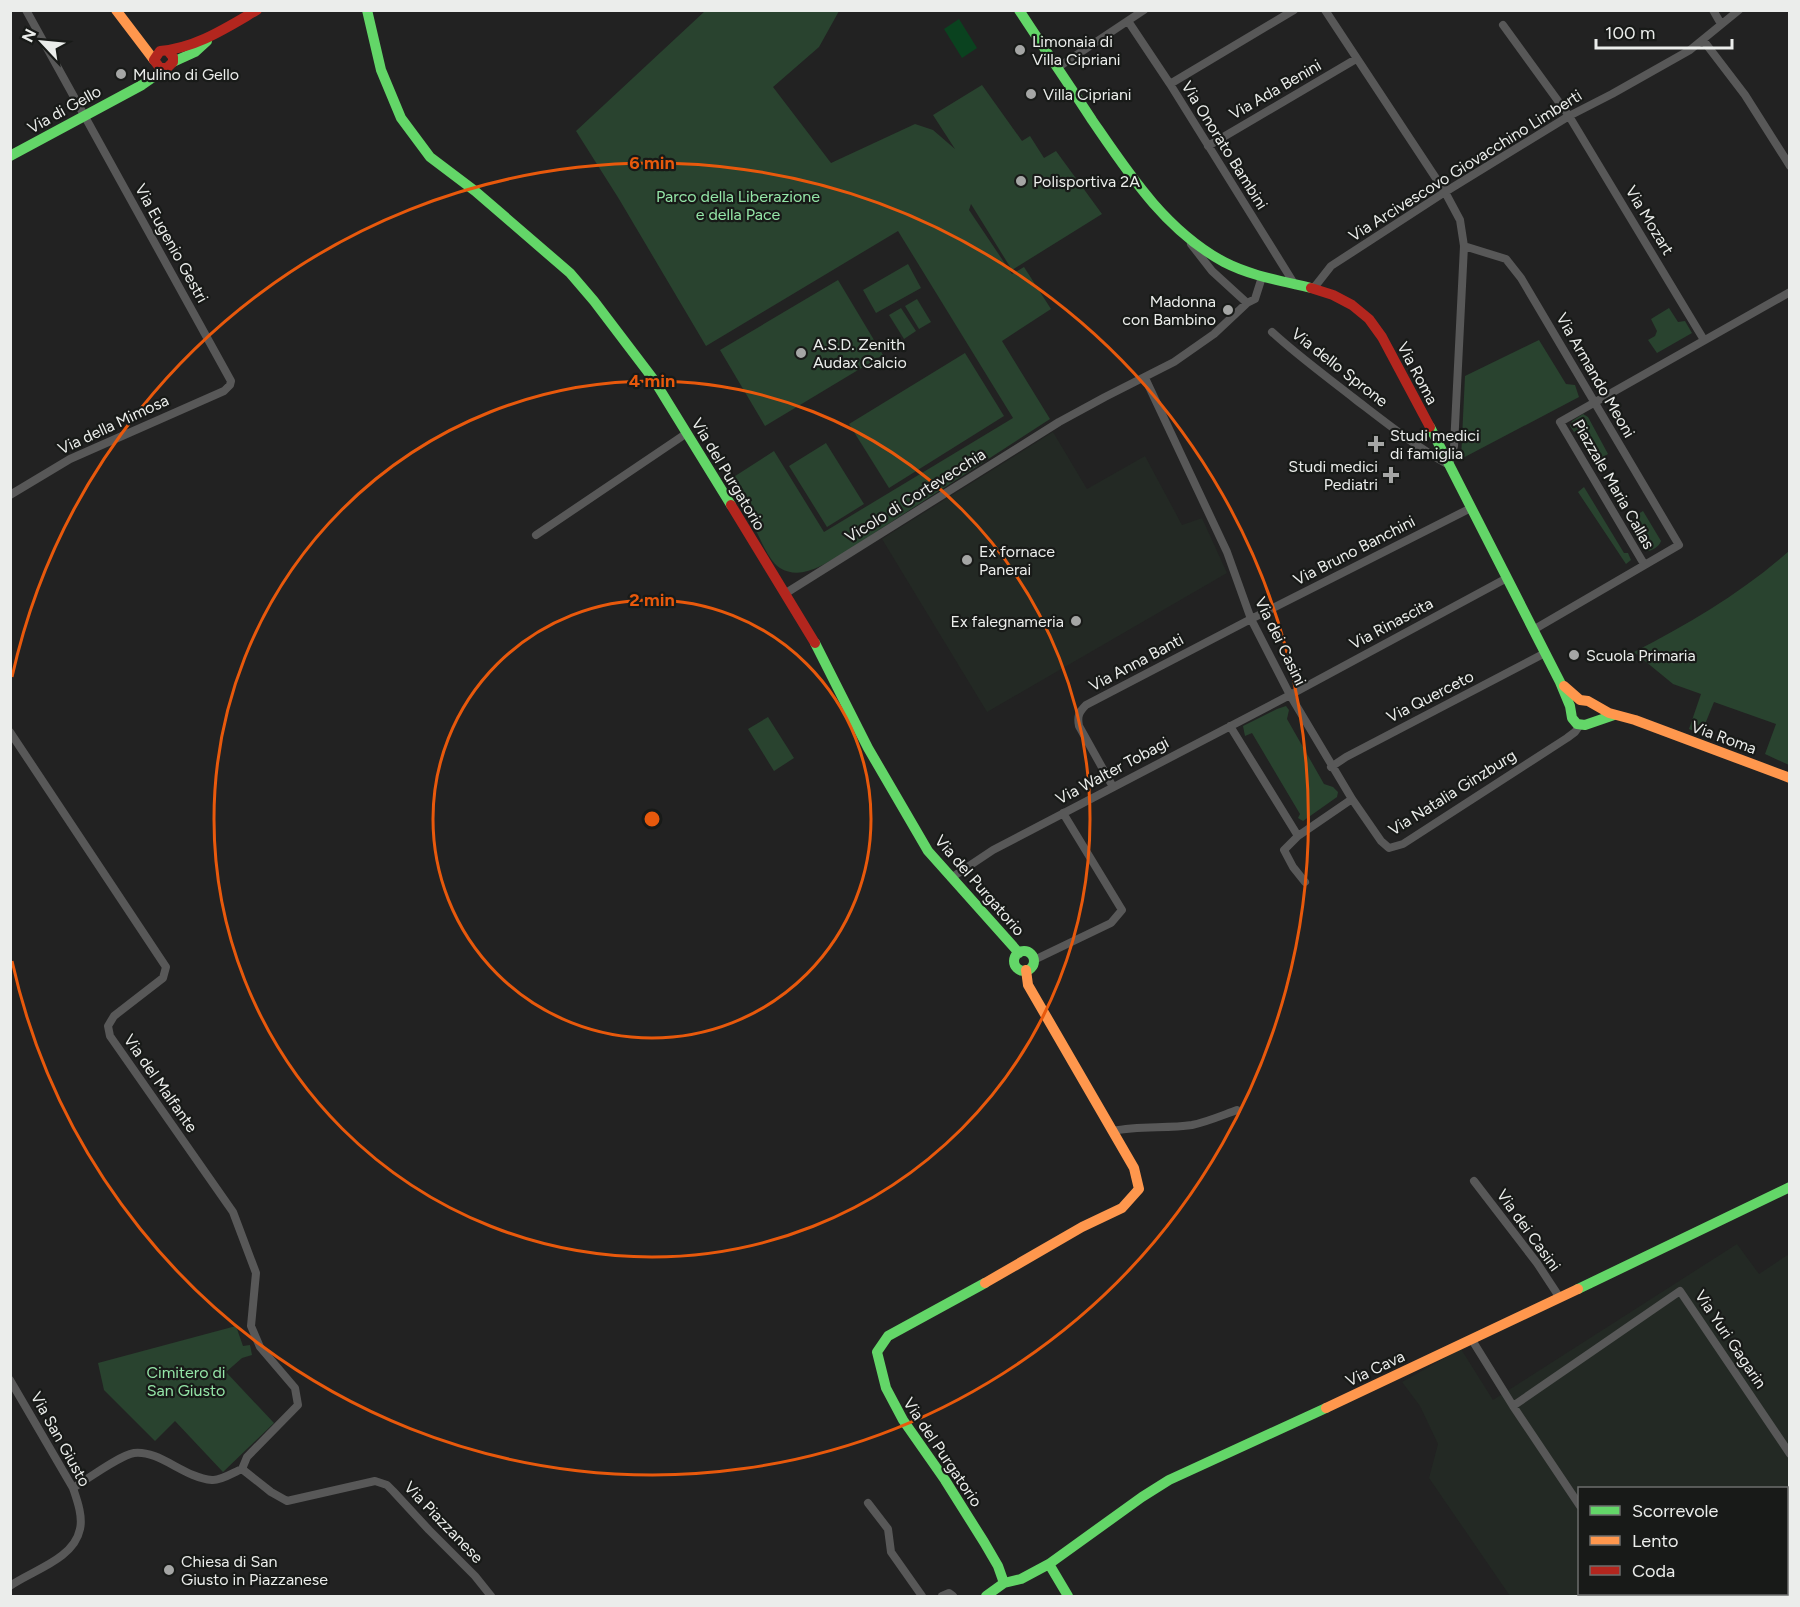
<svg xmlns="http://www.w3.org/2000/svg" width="1800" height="1607" font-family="Figtree,sans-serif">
  <rect width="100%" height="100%" fill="#222"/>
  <!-- built -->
  <path fill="#232924" d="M 1053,432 L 1087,489 L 1145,456 L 1182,525 L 1202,518 L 1227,573 L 987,712 L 882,539 Z
    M 1737,1244 L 1759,1274 L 1789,1254 L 1789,1513 L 1787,1515 L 1786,1488 L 1580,1488 L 1580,1594 L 1689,1594 L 1685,1596 L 1510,1596 L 1429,1478 L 1438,1444 L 1420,1406 L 1402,1382 L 1461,1349 L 1493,1400 Z"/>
  <!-- green -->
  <path fill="#29432f" d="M 705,11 L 839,11 L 819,47 L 773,87 L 831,163 L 915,124 L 933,130 L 955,149 L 933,115 L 982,85 L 1022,141 L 1030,136 L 1044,158 L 1056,151 L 1102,214 L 1012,270 L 971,204 L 969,210 L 1012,274 L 1024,267 L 1051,309 L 1002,341 L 1050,419 L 842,554 C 824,564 801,581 780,568 C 769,561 762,542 756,531 L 760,529 L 758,524 L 729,480 L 774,451 L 824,532 L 1013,418 L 898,231 L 706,346 L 619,199 L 576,131 Z
    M 908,264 L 921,288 L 876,313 L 863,290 Z
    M 838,280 L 883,355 L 765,426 L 720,350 Z
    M 917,299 L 931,322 L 919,329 L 905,306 Z
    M 901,308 L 916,331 L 904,339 L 889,315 Z
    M 1669,308 L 1678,322 L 1685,321 L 1692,333 L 1657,353 L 1648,340 L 1655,336 L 1657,331 L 1651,319 Z
    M 1539,340 L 1566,384 L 1575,385 L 1579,397 L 1461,459 L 1465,376 Z
    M 965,353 L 1004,416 L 889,488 L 849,424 Z
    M 1583,414 L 1588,417 L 1608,454 L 1599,460 L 1580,429 L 1574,432 L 1570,426 L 1572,421 Z
    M 826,443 L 864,504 L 827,527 L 789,466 Z
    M 1584,487 L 1624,553 L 1628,553 L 1631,560 L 1626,564 L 1578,492 Z
    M 1643,511 L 1661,541 C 1659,547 1651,552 1645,551 L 1642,547 L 1648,543 L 1633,517 Z
    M 1789,551 L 1789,765 L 1765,754 L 1776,724 L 1714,702 L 1701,734 L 1689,729 L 1701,694 L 1673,684 L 1634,652 C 1689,624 1743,592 1789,551 Z
    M 1286,706 L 1289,710 L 1287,719 L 1324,784 L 1333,787 L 1338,792 L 1337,797 L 1303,821 L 1298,818 L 1300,814 L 1252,733 L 1245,736 L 1243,726 L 1277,709 Z
    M 768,717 L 794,758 L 774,771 L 748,729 Z
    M 236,1326 L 243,1346 L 250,1345 L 252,1355 L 242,1358 L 226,1372 L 274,1423 L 223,1472 L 175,1421 L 155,1441 L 104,1390 L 98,1363 Z"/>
  <!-- water -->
  <path fill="#0a421f" d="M 959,19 L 977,48 L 962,58 L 944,29 Z"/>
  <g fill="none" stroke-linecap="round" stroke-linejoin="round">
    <!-- street -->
    <path stroke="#585858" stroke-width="8" d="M 1713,10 L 1721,24
      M 1128,21 L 1170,84 L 1295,285
      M 1503,25 L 1569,116 L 1704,340
      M 1703,40 L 1745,95 L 1790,166
      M 1057,68 L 1144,10
      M 1170,84 L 1294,10
      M 1208,146 L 1356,59
      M 1191,244 L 1212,271 L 1247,303 L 1255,299 L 1262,277
      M 1464,246 L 1506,259 L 1521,278 L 1679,545 L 1533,630
      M 1313,289 L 1331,266 L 1445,192 L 1569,116 L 1612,94 L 1690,50 L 1739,10
      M 1272,332 C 1298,356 1327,377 1355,399 C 1385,422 1415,446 1449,465 L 1454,446 L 1464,246 L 1460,220 L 1445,192 L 1325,10
      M 1145,378 L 1227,552 L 1251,619 L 1290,695 L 1352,799 L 1298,836 L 1284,850 L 1293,867 L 1305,882
      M 10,495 L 70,459 L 224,391 L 230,385 L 231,381 L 26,10
      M 536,535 L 687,433
      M 1644,564 L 1560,422 L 1790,292
      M 786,593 L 1059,422 L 1105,397 L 1174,362 L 1214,334 L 1247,303
      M 1230,726 L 1298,836
      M 10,732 L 166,967 L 163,978 L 114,1016 L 108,1026 L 110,1036 L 233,1212 L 256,1273 L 251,1326 L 260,1347 L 295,1388 L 298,1405 L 247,1457 L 242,1469
      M 1331,767 L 1346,757 L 1545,653
      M 1113,787 L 1079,726 C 1077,716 1079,712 1086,705 L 1251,619 L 1471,508
      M 1352,799 L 1381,841 L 1389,848 L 1403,844 L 1567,738 L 1575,732 L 1580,725
      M 951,878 L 993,850 L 1290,695 L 1507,578
      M 1034,960 L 1111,923 L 1122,910 L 1063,813
      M 1113,1131 C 1139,1125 1166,1129 1192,1125 C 1207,1122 1223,1115 1237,1110
      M 1474,1181 L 1537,1263 L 1560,1298
      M 1472,1340 L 1513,1406 L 1580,1506
      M 10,1380 L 73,1488 C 77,1500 83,1516 80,1529 C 74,1559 33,1570 10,1586
      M 1513,1406 L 1680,1291 L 1790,1454
      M 242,1469 L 271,1492 L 287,1501 L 375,1481 L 387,1485 L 393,1491 L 429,1530 L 475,1576 L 491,1596
      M 73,1488 C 88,1479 118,1456 134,1453 C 160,1450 184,1478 212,1480 C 221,1481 234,1472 242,1469
      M 868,1503 L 888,1529 L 891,1552 L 922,1596
      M 1786,1506 L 1790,1504
      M 1638,1594 L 1640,1596
      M 942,1596 L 949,1593 L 953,1596
      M 1680,1596 L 1684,1594"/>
    <!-- fast -->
    <path stroke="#63d668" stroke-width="10" d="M 367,10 L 381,70 L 401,118 L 430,157 L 475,191 L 570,273 L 594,301 L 654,380 L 731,505
      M 1019,10 C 1043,47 1068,83 1092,120 C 1129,174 1165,230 1224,262 C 1251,276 1282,281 1311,288
      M 173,62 L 195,52 L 207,41
      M 10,156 L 142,85 L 165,69
      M 1430,427 L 1560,682 L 1570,706 L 1572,718 L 1577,724 L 1585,725 L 1614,715
      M 815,643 L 868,748 L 928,851 L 1019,953
      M1014 961a10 10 0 1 1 20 0a10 10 0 1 1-20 0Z
      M 985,1283 L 888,1336 L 877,1352 L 886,1388 L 903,1420 L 945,1480 L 984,1542 L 998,1566 L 1004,1583
      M 1578,1289 L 1790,1187
      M 1049,1564 L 1068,1596
      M 986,1596 L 1004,1583 L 1021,1579 L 1049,1564 L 1142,1497 L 1169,1480 L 1326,1408"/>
    <!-- slow -->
    <path stroke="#ff974d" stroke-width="10" d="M 116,10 L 154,60
      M 1564,686 L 1580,700 L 1588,701 L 1609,713 L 1635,720 L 1790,778
      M 985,1283 L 1082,1227 L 1122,1208 L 1139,1189 L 1134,1168 L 1028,985 L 1026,970
      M 1326,1408 L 1578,1289"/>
    <!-- jam -->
    <path stroke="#b3261e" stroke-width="10" d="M 168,51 L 173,57 L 173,62 L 167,68 L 160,68 L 154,60 L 160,51 C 196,48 226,28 257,10
      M 1311,288 L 1333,295 L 1352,305 L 1369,319 L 1382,337 L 1430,427
      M 731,505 L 815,643"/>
  </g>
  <!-- distance rings -->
  <g fill="none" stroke="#e8590c" stroke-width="3">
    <circle cx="652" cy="819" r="219"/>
    <circle cx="652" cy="819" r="438"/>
    <path d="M12 677A656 656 0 1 1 12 961"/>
  </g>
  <!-- markers -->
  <g fill="#a5a6a5" stroke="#181a18" stroke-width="2">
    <circle cx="1020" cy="50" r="6"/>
    <circle cx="121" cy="74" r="6"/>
    <circle cx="1031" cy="94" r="6"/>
    <circle cx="1021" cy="181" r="6"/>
    <circle cx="1228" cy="310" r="6"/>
    <circle cx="801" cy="353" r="6"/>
    <path d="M1373 435h6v6h6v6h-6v6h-6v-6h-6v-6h6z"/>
    <path d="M1388 466h6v6h6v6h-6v6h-6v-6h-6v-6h6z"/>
    <circle cx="967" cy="560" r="6"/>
    <circle cx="1076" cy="621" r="6"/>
    <circle cx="1574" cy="655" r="6"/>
    <circle cx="169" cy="1570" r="6"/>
  </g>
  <g text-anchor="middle" stroke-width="4.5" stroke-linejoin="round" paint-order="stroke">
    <!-- poi labels -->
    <g font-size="16" fill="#ebedeb" stroke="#181a18" text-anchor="start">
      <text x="1032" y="47">Limonaia di<tspan x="1032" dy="18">Villa Cipriani</tspan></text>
      <text x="133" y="80">Mulino di Gello</text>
      <text x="1043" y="100">Villa Cipriani</text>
      <text x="1033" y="187">Polisportiva 2A</text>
      <text x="1216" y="307" text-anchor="end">Madonna<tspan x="1216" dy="18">con Bambino</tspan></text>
      <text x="813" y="350">A.S.D. Zenith<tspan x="813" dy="18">Audax Calcio</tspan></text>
      <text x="1390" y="441">Studi medici<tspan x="1390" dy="18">di famiglia</tspan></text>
      <text x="1378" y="472" text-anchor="end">Studi medici<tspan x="1378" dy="18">Pediatri</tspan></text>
      <text x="979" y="557">Ex fornace<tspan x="979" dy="18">Panerai</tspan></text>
      <text x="1064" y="627" text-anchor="end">Ex falegnameria</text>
      <text x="1586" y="661">Scuola Primaria</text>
      <text x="181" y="1567">Chiesa di San<tspan x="181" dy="18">Giusto in Piazzanese</tspan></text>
    </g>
    <!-- street labels -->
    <g font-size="16" fill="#ebedeb" stroke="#181a18">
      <text transform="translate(1275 89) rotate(-30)" y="6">Via Ada Benini</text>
      <text transform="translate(64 109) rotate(-29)" y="6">Via di Gello</text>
      <text transform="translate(1225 145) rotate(58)" y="6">Via Onorato Bambini</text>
      <text transform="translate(1465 165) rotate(-32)" y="6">Via Arcivescovo Giovacchino Limberti</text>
      <text transform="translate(1650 220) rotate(59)" y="6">Via Mozart</text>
      <text transform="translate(172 243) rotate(61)" y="6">Via Eugenio Gestri</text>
      <text transform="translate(1340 367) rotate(38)" y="6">Via dello Sprone</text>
      <text transform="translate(1418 373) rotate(62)" y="6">Via Roma</text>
      <text transform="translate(1596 375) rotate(60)" y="6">Via Armando Meoni</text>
      <text transform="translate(113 424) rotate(-25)" y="6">Via della Mimosa</text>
      <text transform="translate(729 474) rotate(59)" y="6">Via del Purgatorio</text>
      <text transform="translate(1614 484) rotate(60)" y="6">Piazzale Maria Callas</text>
      <text transform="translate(915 495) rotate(-32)" y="6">Vicolo di Cortevecchia</text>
      <text transform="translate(1354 550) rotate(-27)" y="6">Via Bruno Banchini</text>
      <text transform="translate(1391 623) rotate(-28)" y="6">Via Rinascita</text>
      <text transform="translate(1281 641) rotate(64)" y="6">Via dei Casini</text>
      <text transform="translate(1136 662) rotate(-28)" y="6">Via Anna Banti</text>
      <text transform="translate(1430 696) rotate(-27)" y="6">Via Querceto</text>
      <text transform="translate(1724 737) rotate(20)" y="6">Via Roma</text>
      <text transform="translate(1112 770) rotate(-28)" y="6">Via Walter Tobagi</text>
      <text transform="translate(1452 792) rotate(-32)" y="6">Via Natalia Ginzburg</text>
      <text transform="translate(980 885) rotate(49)" y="6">Via del Purgatorio</text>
      <text transform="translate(161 1083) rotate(55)" y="6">Via del Malfante</text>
      <text transform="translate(1529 1230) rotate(54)" y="6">Via dei Casini</text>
      <text transform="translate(1731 1339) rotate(56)" y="6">Via Yuri Gagarin</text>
      <text transform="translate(1375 1368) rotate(-25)" y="6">Via Cava</text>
      <text transform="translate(61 1439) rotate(61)" y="6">Via San Giusto</text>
      <text transform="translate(943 1452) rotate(56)" y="6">Via del Purgatorio</text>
      <text transform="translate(444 1522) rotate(46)" y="6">Via Piazzanese</text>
    </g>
    <!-- park labels -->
    <g font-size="16" fill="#94e5a7" stroke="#181a18">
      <text x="738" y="202">Parco della Liberazione<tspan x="738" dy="18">e della Pace</tspan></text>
      <text x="186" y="1378">Cimitero di<tspan x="186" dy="18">San Giusto</tspan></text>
    </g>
  </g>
  <circle cx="652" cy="819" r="9" fill="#e8590c" stroke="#181a18" stroke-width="3"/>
  <g font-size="18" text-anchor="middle" font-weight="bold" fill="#e8590c" stroke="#181a18" stroke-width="4.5" stroke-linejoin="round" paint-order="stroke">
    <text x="652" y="169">6 min</text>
    <text x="652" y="387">4 min</text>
    <text x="652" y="606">2 min</text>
  </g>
  <!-- border -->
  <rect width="1800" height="1607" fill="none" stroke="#ebedeb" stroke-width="24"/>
  <!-- legend -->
  <rect x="1578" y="1487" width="210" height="108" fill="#181a18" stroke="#6c6e6c" stroke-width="1.5"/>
  <rect x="1590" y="1506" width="30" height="9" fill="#63d668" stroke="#6c6e6c" stroke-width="1.5"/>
  <text x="1632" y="1517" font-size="18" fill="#ebedeb">Scorrevole</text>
  <rect x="1590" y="1536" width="30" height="9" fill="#ff974d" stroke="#6c6e6c" stroke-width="1.5"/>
  <text x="1632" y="1547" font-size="18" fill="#ebedeb">Lento</text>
  <rect x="1590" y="1566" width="30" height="9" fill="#b3261e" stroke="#6c6e6c" stroke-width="1.5"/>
  <text x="1632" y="1577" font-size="18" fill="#ebedeb">Coda</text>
  <!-- north arrow -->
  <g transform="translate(42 42) rotate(296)" stroke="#181a18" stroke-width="4.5" paint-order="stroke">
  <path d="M0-4.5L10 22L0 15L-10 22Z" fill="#ebedeb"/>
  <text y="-9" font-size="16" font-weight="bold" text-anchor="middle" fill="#ebedeb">N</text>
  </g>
  <!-- scale -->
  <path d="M1596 39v9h136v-9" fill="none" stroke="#ebedeb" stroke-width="3"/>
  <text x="1605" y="39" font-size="18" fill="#ebedeb" stroke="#181a18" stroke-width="4.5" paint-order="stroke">100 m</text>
</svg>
